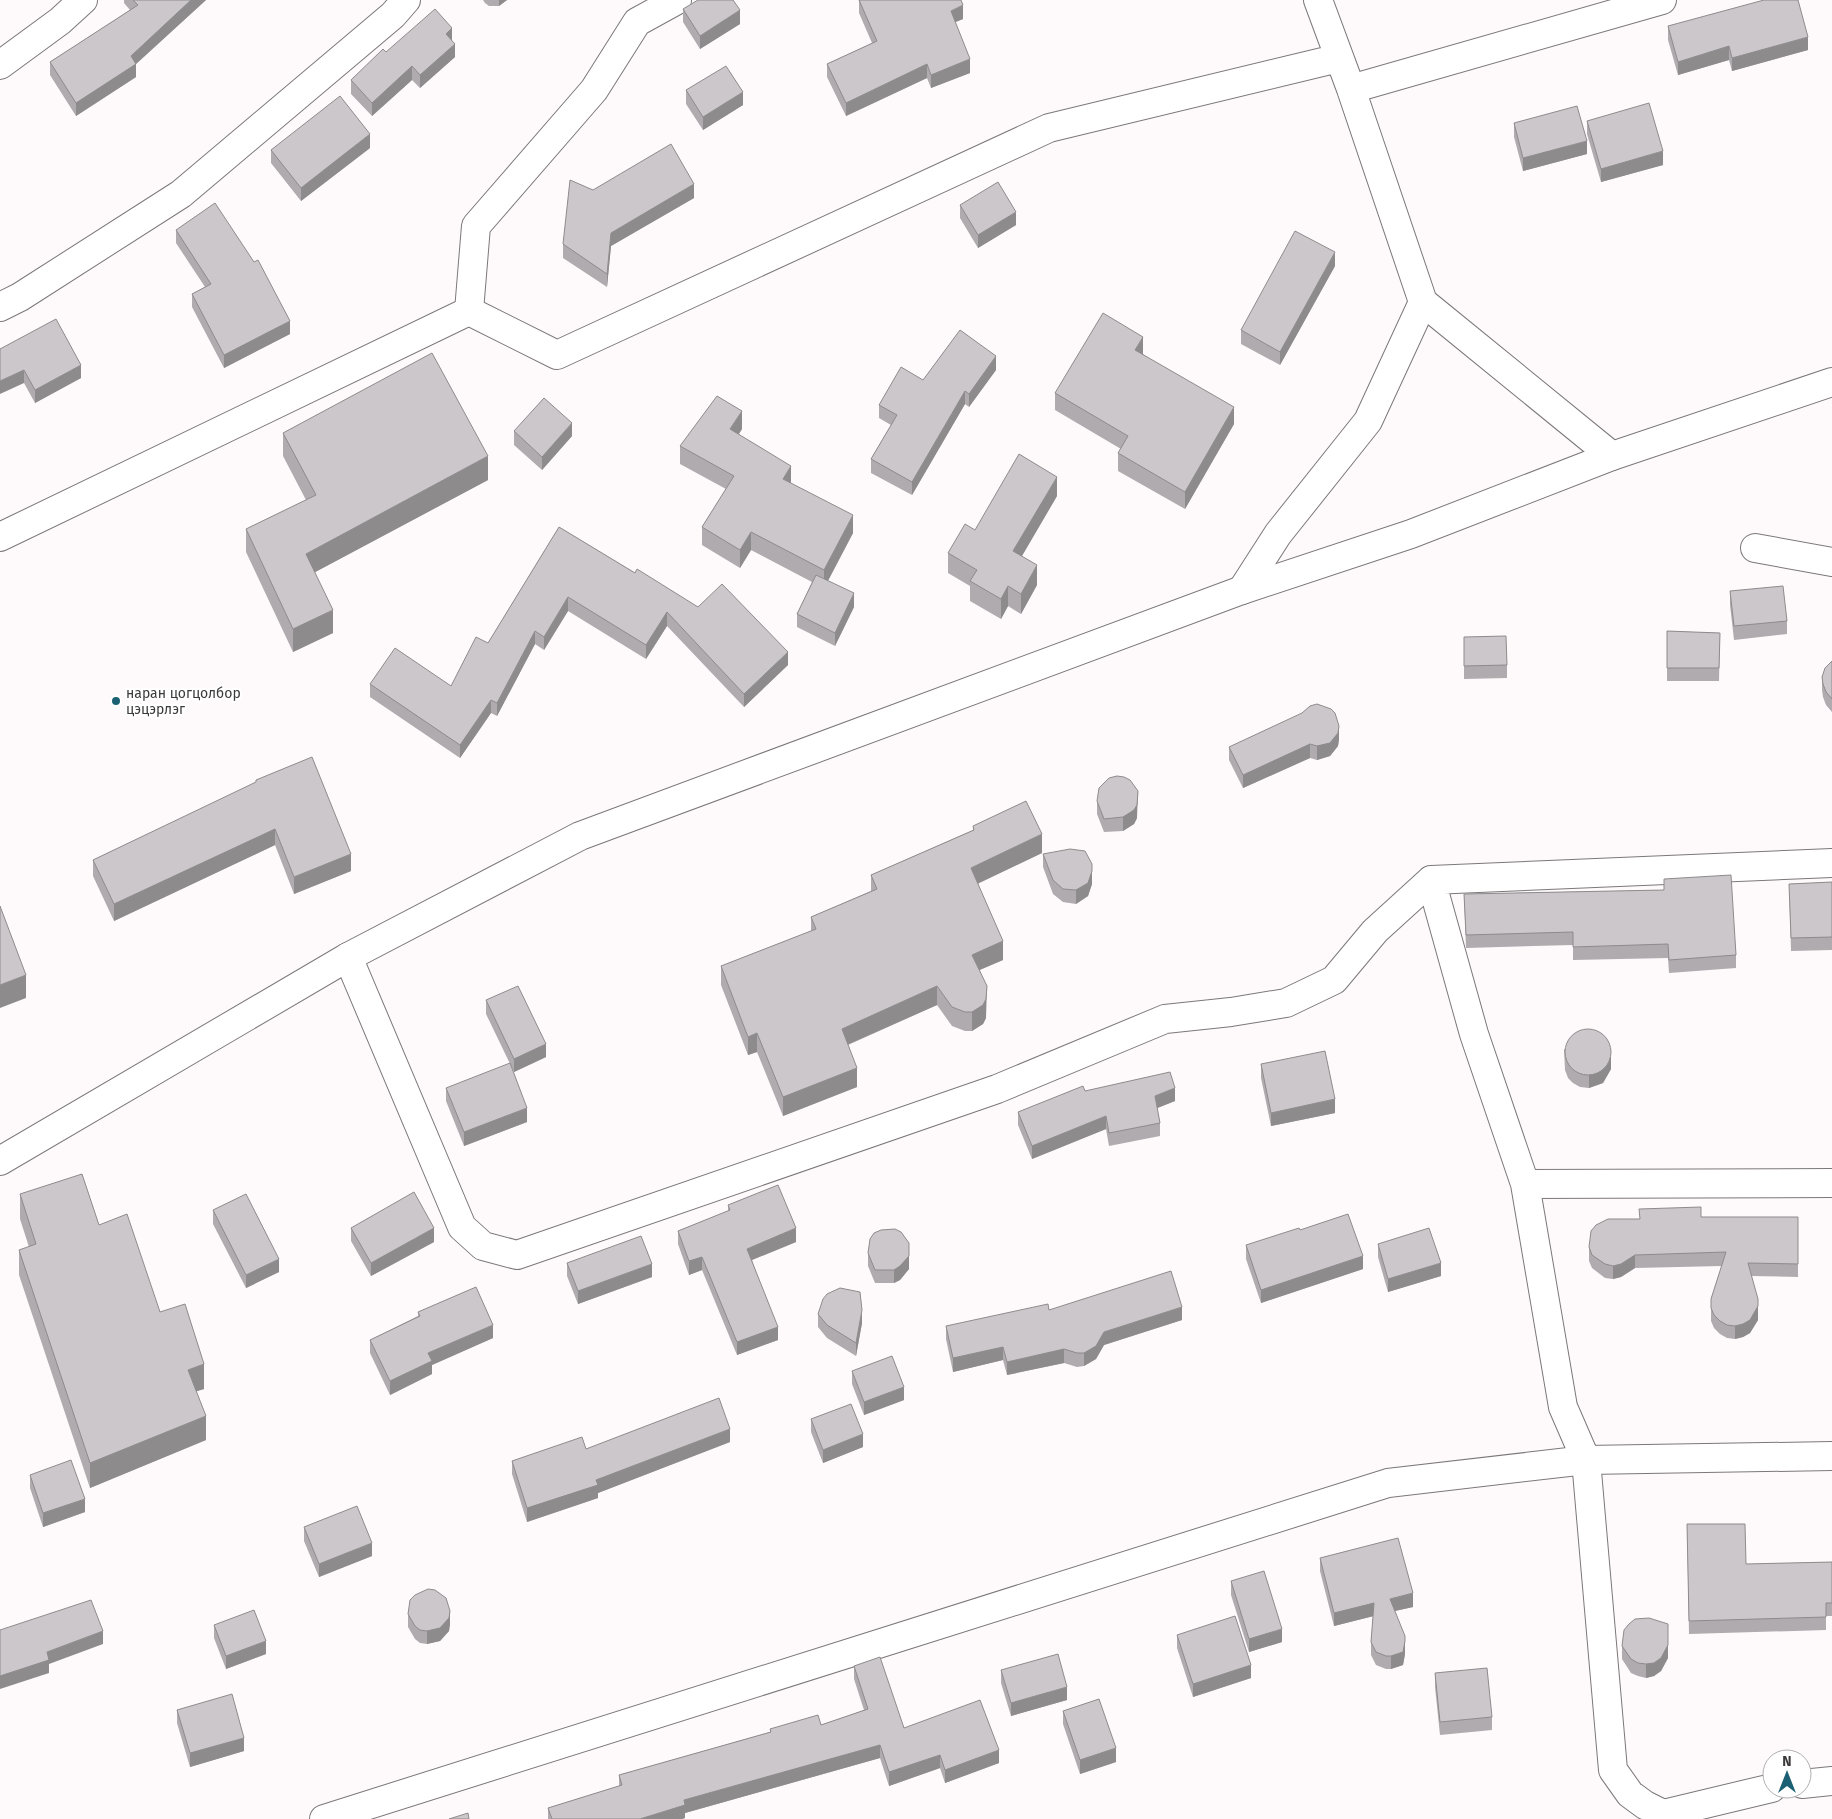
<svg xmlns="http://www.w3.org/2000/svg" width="1832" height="1819" font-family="'Fira Sans',sans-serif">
  <rect width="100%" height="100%" fill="#fefafb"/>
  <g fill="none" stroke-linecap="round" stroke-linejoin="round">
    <!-- minor casing -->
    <g stroke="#7c7879" stroke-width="30">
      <path id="minor" d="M 1318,0 L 1351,89 L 1423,302 L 1612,456
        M 0,65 L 60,21 L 83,0
        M 1351,89 L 1662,0
        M 0,307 L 20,297 L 181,194 L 393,15 L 406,0
        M 469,311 L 557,355 L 1049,128 L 1339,58
        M 469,311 L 476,226 L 594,90 L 637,22 L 677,0
        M 0,537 L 469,311
        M 1755,548 L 1832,562
        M 1242,590 L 1278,534 L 1368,421 L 1423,302
        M 1431,880 L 1474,1034 L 1525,1184 L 1563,1407 L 1586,1460 L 1613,1770 L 1630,1794 L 1645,1805 L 1663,1814 L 1772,1788
        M 348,957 L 462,1227 L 483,1246 L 517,1255 L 997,1089 L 1165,1019 L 1231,1012 L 1286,1003 L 1334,980 L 1375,931 L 1431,880 L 1832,863
        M 1525,1184 L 1832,1183
        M 1802,1784 L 1832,1781
        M 324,1819 L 1388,1483 L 1586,1460 L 1832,1456"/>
    </g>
    <!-- secondary casing -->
    <g stroke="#7c7879" stroke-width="30">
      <path id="secondary" d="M 0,1161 L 348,957 L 580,836 L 1242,590 L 1411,534 L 1612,456 L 1832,382"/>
    </g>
    <!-- minor -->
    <use href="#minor" stroke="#fff" stroke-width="28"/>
    <!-- secondary -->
    <use href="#secondary" stroke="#fff" stroke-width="28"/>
  </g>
  <!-- wall -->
  <path fill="#afabae" d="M 124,0 L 206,0 L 136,64 L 136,77 L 76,116 L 50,75 L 50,62 L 130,10 L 124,3 Z
    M 483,0 L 507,0 L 499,6 L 489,6 L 485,3 Z
    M 859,0 L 963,19 L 955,22 L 970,73 L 931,88 L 927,78 L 846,116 L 827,77 L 827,64 L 872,43 L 859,13 Z
    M 683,9 L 740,24 L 700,49 L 683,22 Z
    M 1668,26 L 1808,50 L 1732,71 L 1729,60 L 1678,75 L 1668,40 Z
    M 452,41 L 455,57 L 420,88 L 412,80 L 372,116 L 351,94 L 351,80 L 386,52 Z
    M 686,90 L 743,105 L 703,130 L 686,104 Z
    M 1587,121 L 1663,165 L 1601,182 L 1587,134 Z
    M 1514,123 L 1587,154 L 1523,171 L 1514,137 Z
    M 370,148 L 301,201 L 271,163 L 271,150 Z
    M 593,190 L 694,198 L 611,246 L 607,287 L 563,258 L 563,244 Z
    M 960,205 L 1016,225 L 978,248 L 960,218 Z
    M 176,230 L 290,334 L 224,368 L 192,307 L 192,294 L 205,287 L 176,243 Z
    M 1335,266 L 1280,365 L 1241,344 L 1241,330 Z
    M 0,349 L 81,378 L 35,403 L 24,383 Z
    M 1143,354 L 1234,424 L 1185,509 L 1118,471 L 1118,453 L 1121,449 L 1055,410 L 1055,393 Z
    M 996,370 L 969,407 L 965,404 L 912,495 L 871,473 L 871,459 L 891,425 L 879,418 L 879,405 L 923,380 Z
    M 742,429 L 739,434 L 791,483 L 853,533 L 828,581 L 854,607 L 835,646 L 797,627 L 797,614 L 812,582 L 751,550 L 740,568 L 702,545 L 702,527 L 726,489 L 680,464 L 680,446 Z
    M 514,431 L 572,436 L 542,470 L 514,445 Z
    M 283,433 L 488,480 L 315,572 L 333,633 L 293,652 L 246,552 L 246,529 L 306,500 L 283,456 Z
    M 1057,496 L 1022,556 L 1037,585 L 1021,614 L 1008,606 L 1001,619 L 970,601 L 970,586 L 948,573 L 948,553 L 975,530 Z
    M 559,527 L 788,665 L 744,707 L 667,626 L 646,659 L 568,611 L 544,650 L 535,644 L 497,716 L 491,713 L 460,758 L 370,697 L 370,684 L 451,686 L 488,643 Z
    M 1730,591 L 1787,621 L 1787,634 L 1734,640 L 1730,605 Z
    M 1667,631 L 1720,633 L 1719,681 L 1667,681 Z
    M 1464,637 L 1507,665 L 1507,678 L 1464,679 Z
    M 1832,661 L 1832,712 L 1826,705 L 1823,697 L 1822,690 L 1822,677 Z
    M 1339,739 L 1338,746 L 1330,756 L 1317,760 L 1310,758 L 1243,788 L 1229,760 L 1229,747 Z
    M 256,780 L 351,871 L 294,894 L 275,845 L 114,921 L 93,876 L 93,860 L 256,783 Z
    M 1097,801 L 1137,818 L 1134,824 L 1123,831 L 1104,832 L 1097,814 Z
    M 973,826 L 1042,853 L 978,883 L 1003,960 L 980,970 L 986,1018 L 983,1024 L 972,1031 L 965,1031 L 952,1026 L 937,1005 L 848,1045 L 857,1087 L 783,1116 L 757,1052 L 748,1055 L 721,985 L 721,966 L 811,931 L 811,917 L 871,891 L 871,875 L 973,830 Z
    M 1043,854 L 1092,884 L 1088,896 L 1076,904 L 1063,902 L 1053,894 L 1043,867 Z
    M 1664,879 L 1736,955 L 1736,968 L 1669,973 L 1668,958 L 1573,960 L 1573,945 L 1466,948 L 1464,894 L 1664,890 Z
    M 1832,882 L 1832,950 L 1791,951 L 1789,884 Z
    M 486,1000 L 546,1057 L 514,1072 L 486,1014 Z
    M 1564,1049 L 1611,1069 L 1603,1083 L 1589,1088 L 1580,1087 L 1573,1083 L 1568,1078 L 1565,1070 Z
    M 1261,1064 L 1335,1113 L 1271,1126 L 1261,1078 Z
    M 446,1088 L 527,1122 L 464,1146 L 446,1101 Z
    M 1085,1091 L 1175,1101 L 1157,1108 L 1160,1123 L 1160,1136 L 1109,1146 L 1106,1129 L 1032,1159 L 1018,1125 L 1018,1112 Z
    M 20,1194 L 99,1225 L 160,1312 L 204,1389 L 196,1391 L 206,1440 L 90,1488 L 19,1275 L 19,1250 L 29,1247 L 20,1219 Z
    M 728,1205 L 796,1242 L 752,1260 L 778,1340 L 737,1355 L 702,1270 L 689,1275 L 678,1244 L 678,1231 L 728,1211 Z
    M 213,1210 L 279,1272 L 246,1288 L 213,1224 Z
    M 1701,1217 L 1798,1217 L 1798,1277 L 1751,1276 L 1758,1320 L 1750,1333 L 1743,1337 L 1735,1339 L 1727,1338 L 1720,1334 L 1714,1328 L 1711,1321 L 1711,1299 L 1722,1266 L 1635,1268 L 1621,1277 L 1613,1279 L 1605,1278 L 1592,1268 L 1589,1261 L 1589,1247 L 1639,1219 Z
    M 351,1228 L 434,1242 L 371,1276 L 351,1241 Z
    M 1378,1244 L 1441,1276 L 1388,1292 L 1378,1257 Z
    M 1246,1245 L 1363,1269 L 1261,1303 L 1246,1259 Z
    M 868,1253 L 909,1269 L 900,1280 L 894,1283 L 875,1283 L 868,1266 Z
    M 567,1263 L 652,1277 L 578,1304 L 567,1276 Z
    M 1049,1310 L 1182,1320 L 1104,1345 L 1096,1359 L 1084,1366 L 1077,1367 L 1064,1363 L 1007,1375 L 1003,1360 L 953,1372 L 946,1339 L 946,1326 Z
    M 418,1312 L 493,1338 L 432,1365 L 432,1374 L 390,1395 L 370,1353 L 370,1340 L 418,1316 Z
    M 818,1314 L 862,1323 L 856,1356 L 827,1338 L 818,1327 Z
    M 852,1371 L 904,1400 L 864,1415 L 852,1384 Z
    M 811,1419 L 863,1447 L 823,1463 L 811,1432 Z
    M 730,1442 L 598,1493 L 598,1498 L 527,1522 L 512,1474 L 512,1461 L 586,1449 Z
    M 30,1475 L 85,1512 L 43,1527 L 30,1488 Z
    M 1687,1524 L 1746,1564 L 1832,1562 L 1832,1616 L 1826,1616 L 1826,1630 L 1689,1634 Z
    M 304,1527 L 372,1556 L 319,1577 L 304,1541 Z
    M 1320,1558 L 1413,1607 L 1395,1611 L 1405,1654 L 1403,1665 L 1391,1669 L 1386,1669 L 1376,1665 L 1371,1655 L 1371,1642 L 1373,1616 L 1334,1626 L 1320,1571 Z
    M 1231,1581 L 1282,1642 L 1249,1652 L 1231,1595 Z
    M 408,1614 L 450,1624 L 449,1631 L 440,1641 L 427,1644 L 420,1643 L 415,1639 L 408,1627 Z
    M 214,1625 L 266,1654 L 226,1669 L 214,1638 Z
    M 1177,1635 L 1251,1678 L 1193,1697 L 1177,1648 Z
    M 1622,1646 L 1668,1658 L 1661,1671 L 1654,1676 L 1646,1678 L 1638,1676 L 1631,1673 L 1622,1659 Z
    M 854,1666 L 904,1728 L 999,1763 L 945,1783 L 940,1768 L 889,1786 L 880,1758 L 685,1813 L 685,1818 L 682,1819 L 548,1819 L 548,1808 L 619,1786 L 619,1775 L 770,1732 L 770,1729 L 821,1725 L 864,1710 L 854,1679 Z
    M 1001,1670 L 1067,1700 L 1011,1716 L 1001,1683 Z
    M 1435,1673 L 1492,1717 L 1492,1730 L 1440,1735 L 1435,1687 Z
    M 177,1710 L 244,1751 L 190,1767 L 177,1723 Z
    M 1063,1711 L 1116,1762 L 1080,1774 L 1063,1724 Z"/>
  <!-- shaded-wall -->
  <path fill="#8e8b8d" d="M 191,0 L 206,0 L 136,64 L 136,77 L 76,116 L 76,103 L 131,56 Z
    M 499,0 L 507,0 L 499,6 Z
    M 963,5 L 963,19 L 951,24 L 951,11 Z
    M 740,10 L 740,24 L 700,49 L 700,36 Z
    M 452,28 L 452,42 L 446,34 Z
    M 1808,37 L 1808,50 L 1732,71 L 1732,58 Z
    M 455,44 L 455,57 L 420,88 L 420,75 Z
    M 1729,46 L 1729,60 L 1678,75 L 1678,62 Z
    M 970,59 L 970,73 L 931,88 L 931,75 Z
    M 927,64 L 927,78 L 846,116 L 846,103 Z
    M 412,66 L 412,80 L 372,116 L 372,103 Z
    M 743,92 L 743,105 L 703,130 L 703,117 Z
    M 370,134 L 370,148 L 301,201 L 301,188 Z
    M 1587,141 L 1587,154 L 1523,171 L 1523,158 Z
    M 1663,151 L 1663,165 L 1601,182 L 1601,169 Z
    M 694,184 L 694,198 L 611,246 L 607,287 L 607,274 L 611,233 Z
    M 1016,212 L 1016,225 L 978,248 L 978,235 Z
    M 1335,252 L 1335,266 L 1280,365 L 1280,352 Z
    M 290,321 L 290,334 L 224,368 L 224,355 Z
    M 1143,337 L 1143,354 L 1135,367 L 1135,350 Z
    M 996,356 L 996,370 L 969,407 L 969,394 Z
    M 81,365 L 81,378 L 35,403 L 35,390 Z
    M 24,370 L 24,383 L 0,394 L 0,381 Z
    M 965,391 L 965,404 L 912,495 L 912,482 Z
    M 1234,407 L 1234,424 L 1185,509 L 1185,492 Z
    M 742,411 L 742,429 L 730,447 L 730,429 Z
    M 572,423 L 572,436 L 542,470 L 542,457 Z
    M 488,456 L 488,480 L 306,577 L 306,554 Z
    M 791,466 L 791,484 L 783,479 Z
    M 1057,477 L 1057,496 L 1013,571 L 1013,551 Z
    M 853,515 L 853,533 L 824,588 L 824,570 Z
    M 751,532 L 751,550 L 740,568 L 740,550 Z
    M 1037,565 L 1037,585 L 1021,614 L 1021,594 Z
    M 1008,586 L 1008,606 L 1001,619 L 1001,599 Z
    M 854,593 L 854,607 L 835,646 L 835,633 Z
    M 568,597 L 568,611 L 544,650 L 544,637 Z
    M 333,610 L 333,633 L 293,652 L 293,629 Z
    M 667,612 L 667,626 L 646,659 L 646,645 Z
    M 535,631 L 535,644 L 497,716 L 497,703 Z
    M 788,652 L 788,665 L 744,707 L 744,694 Z
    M 491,700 L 491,713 L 460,758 L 460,745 Z
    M 1339,726 L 1339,739 L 1338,746 L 1330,756 L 1317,760 L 1317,746 Z
    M 1310,744 L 1310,758 L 1243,788 L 1243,775 Z
    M 1138,791 L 1137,818 L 1134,824 L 1123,831 L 1123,817 Z
    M 275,829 L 275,845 L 114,921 L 114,904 Z
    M 1042,834 L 1042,853 L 971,887 L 971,868 Z
    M 351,854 L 351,871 L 294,894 L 294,877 Z
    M 1092,871 L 1092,884 L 1088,896 L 1076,904 L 1076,890 Z
    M 1003,941 L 1003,960 L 972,973 L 972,955 Z
    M 26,975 L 26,998 L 0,1008 L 0,985 Z
    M 937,986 L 937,1005 L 842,1047 L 842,1029 Z
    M 987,986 L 986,1018 L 983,1024 L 972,1031 L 972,1012 Z
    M 757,1033 L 757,1052 L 748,1055 L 748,1037 Z
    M 546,1044 L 546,1057 L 514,1072 L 514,1059 Z
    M 1611,1056 L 1611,1069 L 1603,1083 L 1589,1088 L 1589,1075 Z
    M 857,1068 L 857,1087 L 783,1116 L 783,1097 Z
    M 1175,1088 L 1175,1101 L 1155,1109 L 1155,1096 Z
    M 1335,1099 L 1335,1113 L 1271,1126 L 1271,1113 Z
    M 527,1108 L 527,1122 L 464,1146 L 464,1132 Z
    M 1106,1116 L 1106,1129 L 1032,1159 L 1032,1146 Z
    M 434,1228 L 434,1242 L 371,1276 L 371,1263 Z
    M 796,1228 L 796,1242 L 747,1262 L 747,1249 Z
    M 909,1243 L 909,1269 L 900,1280 L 894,1283 L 894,1270 Z
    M 1635,1255 L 1635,1268 L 1621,1277 L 1613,1279 L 1613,1266 Z
    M 1363,1256 L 1363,1269 L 1261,1303 L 1261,1290 Z
    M 702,1257 L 702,1270 L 689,1275 L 689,1261 Z
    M 279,1259 L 279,1272 L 246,1288 L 246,1275 Z
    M 1441,1263 L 1441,1276 L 1388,1292 L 1388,1279 Z
    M 652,1264 L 652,1277 L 578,1304 L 578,1291 Z
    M 1758,1306 L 1758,1320 L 1750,1333 L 1743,1337 L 1735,1339 L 1735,1326 Z
    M 1182,1307 L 1182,1320 L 1104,1345 L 1096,1359 L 1084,1366 L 1084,1353 L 1104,1332 Z
    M 862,1310 L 862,1323 L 856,1356 L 856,1343 Z
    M 493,1325 L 493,1338 L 432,1365 L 432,1374 L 390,1395 L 390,1381 L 428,1353 Z
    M 778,1327 L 778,1340 L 737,1355 L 737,1342 Z
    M 1003,1347 L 1003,1360 L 953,1372 L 953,1358 Z
    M 1064,1349 L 1064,1363 L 1007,1375 L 1007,1362 Z
    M 204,1364 L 204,1389 L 188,1394 L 188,1370 Z
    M 904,1387 L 904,1400 L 864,1415 L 864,1402 Z
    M 206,1416 L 206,1440 L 90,1488 L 90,1463 Z
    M 730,1429 L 730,1442 L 598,1493 L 598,1498 L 527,1522 L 527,1508 L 596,1480 Z
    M 863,1434 L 863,1447 L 823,1463 L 823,1450 Z
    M 85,1499 L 85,1512 L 43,1527 L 43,1513 Z
    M 372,1543 L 372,1556 L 319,1577 L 319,1564 Z
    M 1413,1593 L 1413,1607 L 1390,1612 L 1390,1599 Z
    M 1374,1603 L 1374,1616 L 1334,1626 L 1334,1613 Z
    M 450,1611 L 450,1624 L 449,1631 L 440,1641 L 427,1644 L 427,1631 Z
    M 1282,1629 L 1282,1642 L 1249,1652 L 1249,1639 Z
    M 103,1631 L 103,1644 L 49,1664 L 49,1673 L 0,1689 L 0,1676 L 47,1652 Z
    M 266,1641 L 266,1654 L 226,1669 L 226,1656 Z
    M 1405,1641 L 1405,1654 L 1403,1665 L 1391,1669 L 1391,1656 Z
    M 1668,1645 L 1668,1658 L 1661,1671 L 1654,1676 L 1646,1678 L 1646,1664 Z
    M 1251,1665 L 1251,1678 L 1193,1697 L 1193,1684 Z
    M 1067,1687 L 1067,1700 L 1011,1716 L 1011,1703 Z
    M 244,1738 L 244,1751 L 190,1767 L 190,1753 Z
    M 880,1745 L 880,1758 L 685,1813 L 685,1818 L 682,1819 L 640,1819 L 684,1800 Z
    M 1116,1748 L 1116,1762 L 1080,1774 L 1080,1760 Z
    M 999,1750 L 999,1763 L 945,1783 L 945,1770 Z
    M 940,1755 L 940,1768 L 889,1786 L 889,1772 Z"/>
  <!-- building -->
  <path fill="#cbc7ca" stroke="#8e8b8d" d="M 133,0 L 191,0 L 131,56 L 136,64 L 76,103 L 50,62 L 138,5 Z
    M 698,0 L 733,0 L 740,10 L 700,36 L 683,9 Z
    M 859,0 L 961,0 L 963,5 L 951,11 L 970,59 L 931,75 L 927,64 L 846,103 L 827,64 L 877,41 Z
    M 1764,0 L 1798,0 L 1808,37 L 1732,58 L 1729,46 L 1678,62 L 1668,26 Z
    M 435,9 L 452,28 L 446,34 L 455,44 L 420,75 L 412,66 L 372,103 L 351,80 L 383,49 L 386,52 Z
    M 726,66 L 743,92 L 703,117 L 686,90 Z
    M 340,96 L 370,134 L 301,188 L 271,150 Z
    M 1649,103 L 1663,151 L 1601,169 L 1587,121 Z
    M 1577,106 L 1587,141 L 1523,158 L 1514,123 Z
    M 671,144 L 694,184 L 611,233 L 607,274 L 563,244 L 570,180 L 593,190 Z
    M 998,182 L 1016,212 L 978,235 L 960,205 Z
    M 215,203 L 254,262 L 258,260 L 290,321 L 224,355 L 192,294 L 211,284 L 176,230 Z
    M 1295,231 L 1335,252 L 1280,352 L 1241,330 Z
    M 1103,313 L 1143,337 L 1135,350 L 1234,407 L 1185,492 L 1118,453 L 1128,436 L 1055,393 Z
    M 56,319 L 81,365 L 35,390 L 24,370 L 0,381 L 0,349 Z
    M 960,330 L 996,356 L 969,394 L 965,391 L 912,482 L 871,459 L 897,415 L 879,405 L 901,367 L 923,380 Z
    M 432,353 L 488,456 L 306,554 L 333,610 L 293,629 L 246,529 L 316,495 L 283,433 Z
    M 717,396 L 742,411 L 730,429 L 791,466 L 783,479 L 853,515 L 824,570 L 751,532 L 740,550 L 702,527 L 734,476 L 680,446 Z
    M 544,398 L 572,423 L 542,457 L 514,431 Z
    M 1019,454 L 1057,477 L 1013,551 L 1037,565 L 1021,594 L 1008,586 L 1001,599 L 970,581 L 977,570 L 948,553 L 965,524 L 975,530 Z
    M 559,527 L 635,573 L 637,569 L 698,607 L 722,584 L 788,652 L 744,694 L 667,612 L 646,645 L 568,597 L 544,637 L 535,631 L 497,703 L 491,700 L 460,745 L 370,684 L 395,648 L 451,686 L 476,637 L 488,643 Z
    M 816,575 L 854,593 L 835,633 L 797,614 Z
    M 1783,586 L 1787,621 L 1734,626 L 1730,591 Z
    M 1667,631 L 1720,633 L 1719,668 L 1667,668 Z
    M 1506,636 L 1507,665 L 1464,666 L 1464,637 Z
    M 1832,661 L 1832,699 L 1826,692 L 1823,684 L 1822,677 L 1825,668 Z
    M 1317,704 L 1331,709 L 1335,713 L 1339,726 L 1338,733 L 1330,743 L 1317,746 L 1310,744 L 1243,775 L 1229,747 L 1302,713 L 1310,706 Z
    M 312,757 L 351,854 L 294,877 L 275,829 L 114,904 L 93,860 L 256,782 L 256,780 Z
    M 1117,776 L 1124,777 L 1130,780 L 1138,791 L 1137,805 L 1134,810 L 1123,817 L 1104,819 L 1097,801 L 1099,788 L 1109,778 Z
    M 1026,801 L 1042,834 L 971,868 L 1003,941 L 972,955 L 987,986 L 986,999 L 983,1005 L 972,1012 L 965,1012 L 952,1007 L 937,986 L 842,1029 L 857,1068 L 783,1097 L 757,1033 L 748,1037 L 721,966 L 816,929 L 811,917 L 877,889 L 871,875 L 974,830 L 973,826 Z
    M 1070,849 L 1085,851 L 1092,864 L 1092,871 L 1088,883 L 1076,890 L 1063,889 L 1053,880 L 1043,854 Z
    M 1731,875 L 1736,955 L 1669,960 L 1668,944 L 1573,947 L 1573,932 L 1466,935 L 1464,894 L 1664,890 L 1664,879 Z
    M 1832,882 L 1832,937 L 1791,938 L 1789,884 Z
    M 0,906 L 26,975 L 0,985 Z
    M 518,986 L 546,1044 L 514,1059 L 486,1000 Z
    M1565 1052a23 23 0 1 1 46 0a23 23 0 1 1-46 0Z
    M 1325,1051 L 1335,1099 L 1271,1113 L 1261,1064 Z
    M 510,1063 L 527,1108 L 464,1132 L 446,1088 Z
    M 1170,1072 L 1175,1088 L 1155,1096 L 1160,1123 L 1109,1133 L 1106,1116 L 1032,1146 L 1018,1112 L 1083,1086 L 1085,1091 Z
    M 82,1174 L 99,1225 L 127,1214 L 160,1312 L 185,1304 L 204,1364 L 188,1370 L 206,1416 L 90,1463 L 19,1250 L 36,1244 L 20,1194 Z
    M 778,1185 L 796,1228 L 747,1249 L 778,1327 L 737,1342 L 702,1257 L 689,1261 L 678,1231 L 730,1210 L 728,1205 Z
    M 414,1192 L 434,1228 L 371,1263 L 351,1228 Z
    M 246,1194 L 279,1259 L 246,1275 L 213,1210 Z
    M 1701,1207 L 1701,1217 L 1798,1217 L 1798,1264 L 1748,1263 L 1758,1299 L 1758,1306 L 1750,1320 L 1743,1324 L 1735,1326 L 1727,1325 L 1720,1321 L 1714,1315 L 1711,1308 L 1711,1299 L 1726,1252 L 1635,1255 L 1621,1264 L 1613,1266 L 1605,1264 L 1592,1255 L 1589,1247 L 1591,1231 L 1596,1225 L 1608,1219 L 1640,1219 L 1639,1209 Z
    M 1348,1214 L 1363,1256 L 1261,1290 L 1246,1245 L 1299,1228 L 1300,1230 Z
    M 1429,1228 L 1441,1263 L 1388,1279 L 1378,1244 Z
    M 895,1229 L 901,1232 L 909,1243 L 909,1256 L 900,1266 L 894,1270 L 875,1270 L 868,1253 L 870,1239 L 874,1233 L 881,1230 Z
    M 641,1236 L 652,1264 L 578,1291 L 567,1263 Z
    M 1171,1271 L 1182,1307 L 1104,1332 L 1096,1346 L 1084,1353 L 1077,1353 L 1064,1349 L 1007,1362 L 1003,1347 L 953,1358 L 946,1326 L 1048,1304 L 1049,1310 Z
    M 476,1287 L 493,1325 L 428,1353 L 432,1361 L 390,1381 L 370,1340 L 420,1316 L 418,1312 Z
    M 840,1288 L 860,1292 L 862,1310 L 856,1343 L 827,1325 L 818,1314 L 823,1299 L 827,1294 Z
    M 892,1356 L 904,1387 L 864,1402 L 852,1371 Z
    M 719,1398 L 730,1429 L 596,1480 L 598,1485 L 527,1508 L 512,1461 L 582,1437 L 586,1449 Z
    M 851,1404 L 863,1434 L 823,1450 L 811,1419 Z
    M 71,1460 L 85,1499 L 43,1513 L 30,1475 Z
    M 357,1506 L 372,1543 L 319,1564 L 304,1527 Z
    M 1687,1524 L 1745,1524 L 1746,1564 L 1832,1562 L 1832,1603 L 1826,1603 L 1826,1617 L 1689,1621 Z
    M 1398,1538 L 1413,1593 L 1390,1599 L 1405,1636 L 1405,1641 L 1403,1652 L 1391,1656 L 1386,1656 L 1376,1652 L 1371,1642 L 1374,1603 L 1334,1613 L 1320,1558 Z
    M 1264,1571 L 1282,1629 L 1249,1639 L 1231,1581 Z
    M 428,1589 L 435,1590 L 446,1598 L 450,1611 L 449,1618 L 440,1628 L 427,1631 L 420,1630 L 415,1626 L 408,1614 L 410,1600 L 415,1595 Z
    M 91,1600 L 103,1631 L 47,1652 L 49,1660 L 0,1676 L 0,1630 Z
    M 254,1610 L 266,1641 L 226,1656 L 214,1625 Z
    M 1235,1616 L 1251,1665 L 1193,1684 L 1177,1635 Z
    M 1649,1618 L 1668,1624 L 1668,1645 L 1661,1658 L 1654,1663 L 1646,1664 L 1638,1663 L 1631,1659 L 1622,1646 L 1624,1630 L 1629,1624 L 1635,1619 Z
    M 1058,1654 L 1067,1687 L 1011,1703 L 1001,1670 Z
    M 880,1657 L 904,1728 L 980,1700 L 999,1750 L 945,1770 L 940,1755 L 889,1772 L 880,1745 L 684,1800 L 685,1805 L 640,1819 L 552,1819 L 548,1808 L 622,1785 L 619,1775 L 771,1732 L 770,1729 L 818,1715 L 821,1725 L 868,1709 L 854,1666 Z
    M 1487,1668 L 1492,1717 L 1440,1722 L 1435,1673 Z
    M 232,1694 L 244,1738 L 190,1753 L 177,1710 Z
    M 1099,1699 L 1116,1748 L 1080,1760 L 1063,1711 Z
    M 468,1813 L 469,1819 L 449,1819 Z"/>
  <!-- markers -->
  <circle fill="#1c6173" stroke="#fff" stroke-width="2" cx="116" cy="701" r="5"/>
  <g text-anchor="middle" stroke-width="4.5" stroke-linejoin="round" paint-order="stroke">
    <!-- poi labels -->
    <g font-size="14" fill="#3c3a3a" stroke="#fff" text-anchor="start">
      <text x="126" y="698">наран цогцолбор<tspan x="126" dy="16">цэцэрлэг</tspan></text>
    </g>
  </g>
  <!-- north arrow -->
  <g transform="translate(1787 1774)"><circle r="24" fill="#ffffff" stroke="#b1b0b0"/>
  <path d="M0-4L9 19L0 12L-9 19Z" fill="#1c6173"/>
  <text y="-8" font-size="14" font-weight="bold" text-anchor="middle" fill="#3c3a3a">N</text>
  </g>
</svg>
